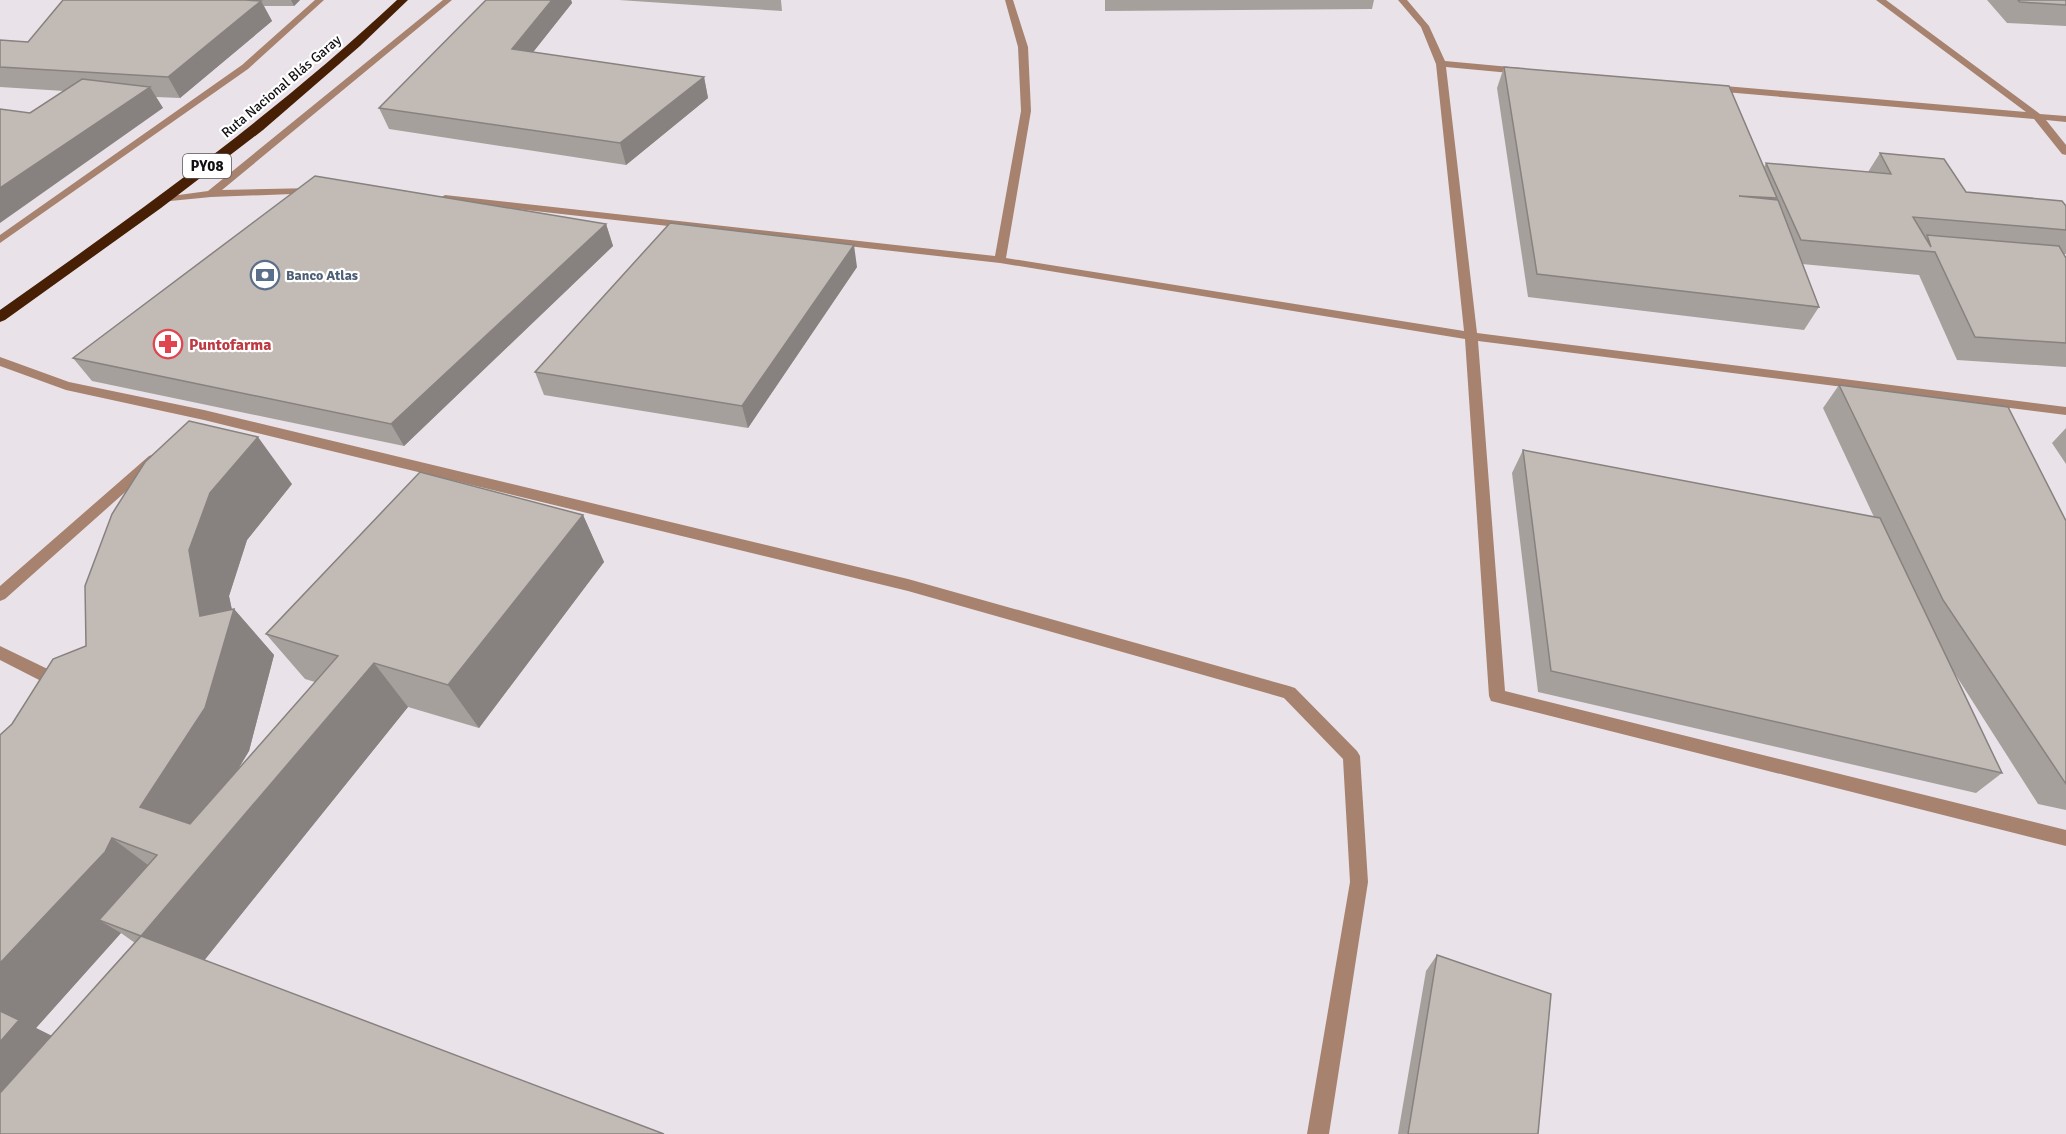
<svg xmlns="http://www.w3.org/2000/svg" width="2066" height="1134" font-family="Signika,sans-serif">
  <rect width="100%" height="100%" fill="#e9e3e9"/>
  <g fill="none" stroke-linecap="round" stroke-linejoin="round">
    <!-- lane -->
    <path fill="#a7826f" fill-rule="evenodd" d="M 0,357 L 69,382 L 204,410 L 908,579 L 1289,686 L 1295,688 L 1357,751 L 1360,756 L 1368,882 L 1329,1134 L 1307,1134 L 1350,882 L 1343,759 L 1284,698 L 908,591 L 204,420 L 66,390 L 0,366 Z
      M 154,454 L 161,459 L 159,462 L 5,599 L 0,601 L 0,586 L 149,456 Z
      M 0,646 L 58,674 L 60,679 L 55,694 L 49,696 L 43,694 L 41,689 L 43,682 L 0,660 Z"/>
    <!-- street -->
    <path fill="#a7826f" fill-rule="evenodd" d="M 315,0 L 324,0 L 248,69 L 0,243 L 0,235 L 242,65 Z
      M 443,0 L 452,0 L 222,190 L 314,188 L 319,191 L 318,193 L 211,197 L 160,202 L 160,198 L 164,197 L 208,191 Z
      M 1005,0 L 1013,0 L 1028,47 L 1031,111 L 1006,258 L 1464,331 L 1436,64 L 1421,27 L 1398,0 L 1407,0 L 1429,26 L 1445,61 L 1521,68 L 1526,71 L 1521,74 L 1446,67 L 1477,333 L 2066,407 L 2066,415 L 1478,341 L 1505,691 L 2066,830 L 2066,846 L 1491,701 L 1489,696 L 1465,339 L 1000,263 L 445,201 L 440,198 L 445,195 L 995,256 L 1021,111 L 1018,47 Z
      M 1876,0 L 1886,0 L 2040,114 L 2066,116 L 2066,122 L 2046,120 L 2066,145 L 2066,155 L 2062,154 L 2034,119 L 1713,91 L 1708,88 L 1713,85 L 2026,112 Z"/>
    <!-- highway -->
    <path fill="#471f05" fill-rule="evenodd" d="M 397,0 L 408,0 L 360,46 L 263,130 L 161,208 L 5,320 L 0,322 L 0,310 C 138,213 274,115 397,0 Z"/>
  </g>
  <!-- wall -->
  <path fill="#a6a09c" fill-rule="evenodd" d="M 63,0 L 300,0 L 294,6 L 264,6 L 272,21 L 180,98 L 156,97 L 163,108 L 30,113 L 64,91 L 0,87 L 0,40 L 28,42 Z
    M 486,0 L 571,0 L 572,3 L 533,52 L 704,77 L 708,98 L 626,165 L 389,129 L 379,108 Z
    M 619,0 L 781,0 L 782,11 Z
    M 1105,0 L 1374,0 L 1372,9 L 1105,11 Z
    M 1987,0 L 2066,0 L 2066,26 L 2007,23 Z
    M 1504,67 L 1764,167 L 1766,163 L 1868,172 L 1880,153 L 1966,192 L 2066,206 L 2066,254 L 2064,254 L 2066,258 L 2066,367 L 1957,360 L 1919,275 L 1802,264 L 1819,307 L 1804,330 L 1528,297 L 1497,88 Z
    M 606,224 L 613,246 L 404,446 L 92,381 L 73,358 Z
    M 857,267 L 748,428 L 544,395 L 535,372 Z
    M 1839,385 L 2066,521 L 2066,810 L 2038,804 L 1950,666 L 2002,773 L 1976,793 L 1538,692 L 1512,473 L 1523,450 L 1874,517 L 1823,408 Z
    M 2066,428 L 2066,464 L 2052,443 Z
    M 292,484 L 247,540 L 229,596 L 232,610 L 234,609 L 274,655 L 249,751 L 237,771 L 315,682 L 305,679 L 266,634 L 583,515 L 604,562 L 479,728 L 408,707 L 204,960 L 0,1134 L 12,724 L 86,646 ZM 121,933 L 135,943 L 52,1036 L 36,1028 Z
    M 1437,955 L 1538,1134 L 1398,1134 L 1426,971 Z"/>
  <!-- shaded-wall -->
  <path fill="#87827f" d="M 291,0 L 300,0 L 294,6 Z
    M 552,0 L 571,0 L 572,3 L 519,70 L 512,49 Z
    M 261,1 L 272,21 L 180,98 L 168,77 Z
    M 704,77 L 708,98 L 626,165 L 620,143 Z
    M 150,87 L 163,108 L 0,223 L 0,188 Z
    M 606,224 L 613,246 L 404,446 L 391,424 Z
    M 854,245 L 857,267 L 748,428 L 742,406 Z
    M 258,437 L 292,484 L 247,540 L 229,596 L 233,615 L 234,609 L 274,655 L 249,751 L 191,847 L 140,807 L 200,616 L 189,550 L 210,493 Z
    M 583,515 L 604,562 L 479,728 L 448,685 Z
    M 374,663 L 408,707 L 195,972 L 141,936 Z
    M 112,838 L 164,877 L 99,920 L 121,933 L 36,1028 L 84,1052 L 0,1134 L 0,963 Z"/>
  <!-- building -->
  <path fill="#c1bab5" stroke="#87827f" stroke-width="1.5" d="M 63,0 L 245,0 L 261,1 L 168,77 L 0,67 L 0,40 L 28,42 Z
    M 486,0 L 552,0 L 512,49 L 704,77 L 620,143 L 379,108 Z
    M 2018,0 L 2066,0 L 2066,5 L 2020,2 Z
    M 1504,67 L 1729,86 L 1777,198 L 1739,196 L 1778,200 L 1819,307 L 1537,274 Z
    M 82,79 L 150,87 L 0,188 L 0,109 L 30,113 Z
    M 1880,153 L 1944,159 L 1966,192 L 2062,201 L 2066,206 L 2066,230 L 1913,217 L 1931,247 L 1927,235 L 2059,246 L 2066,258 L 2066,343 L 1975,337 L 1935,252 L 1801,240 L 1766,163 L 1891,174 Z
    M 315,176 L 606,224 L 391,424 L 73,358 Z
    M 670,223 L 854,245 L 742,406 L 535,372 Z
    M 1839,385 L 2008,407 L 2066,521 L 2066,784 L 1943,600 Z
    M 189,421 L 258,437 L 210,493 L 189,550 L 200,616 L 234,609 L 205,708 L 140,807 L 190,824 L 338,656 L 266,634 L 420,472 L 583,515 L 448,685 L 374,663 L 141,936 L 99,920 L 157,855 L 112,838 L 105,852 L 0,963 L 0,735 L 12,724 L 53,659 L 86,646 L 85,586 L 112,514 L 145,462 Z
    M 1523,450 L 1880,518 L 2002,773 L 1551,671 Z
    M 141,936 L 664,1134 L 0,1134 L 0,1093 Z
    M 1437,955 L 1551,994 L 1538,1134 L 1408,1134 Z
    M 0,1011 L 19,1020 L 0,1042 Z"/>
  <!-- icons -->
  <defs>
    <g id="bank-ring" transform="scale(1.5)"><circle r="9.5" fill="#fff" stroke="#5c6f8a" stroke-width="1.5"/><path d="M-6-4H6V4H-6ZM0-2.3a2.3 2.3 0 1 0 0 4.6a2.3 2.3 0 1 0 0-4.6Z" fill="#5c6f8a"/></g>
    <g id="pharmacy-ring" transform="scale(1.5)"><circle r="9.5" fill="#fff" stroke="#e0444e" stroke-width="1.5"/><path d="M-2-6h4v4h4v4h-4v4h-4v-4h-4v-4h4Z" fill="#e0444e"/></g>
  </defs>
  <g fill-rule="evenodd">
    <use href="#bank-ring" x="265" y="275"/>
    <use href="#pharmacy-ring" x="168" y="344"/>
  </g>
  <g text-anchor="middle" stroke-width="4.5" stroke-linejoin="round" paint-order="stroke">
    <!-- far-street labels -->
    <g font-size="14" fill="#110f11" stroke="#fff">
      <text transform="translate(281 86) rotate(-40)" y="5">Ruta Nacional Blás Garay</text>
    </g>
    <!-- far-service labels -->
    <g font-size="14" font-weight="bold" fill="#4e5e75" stroke="#fff" text-anchor="start">
      <text x="286" y="280">Banco Atlas</text>
    </g>
    <!-- shield labels -->
    <rect fill="#fff" stroke="#585758" stroke-width="1.5" x="183" y="154" width="48" height="24" rx="4.5"/>
    <g font-size="15" font-weight="bold" fill="#110f11">
      <text x="207" y="171">PY08</text>
    </g>
    <!-- health labels -->
    <g font-size="16" font-weight="bold" fill="#be3a42" stroke="#fff" text-anchor="start">
      <text x="189" y="350">Puntofarma</text>
    </g>
  </g>
</svg>
